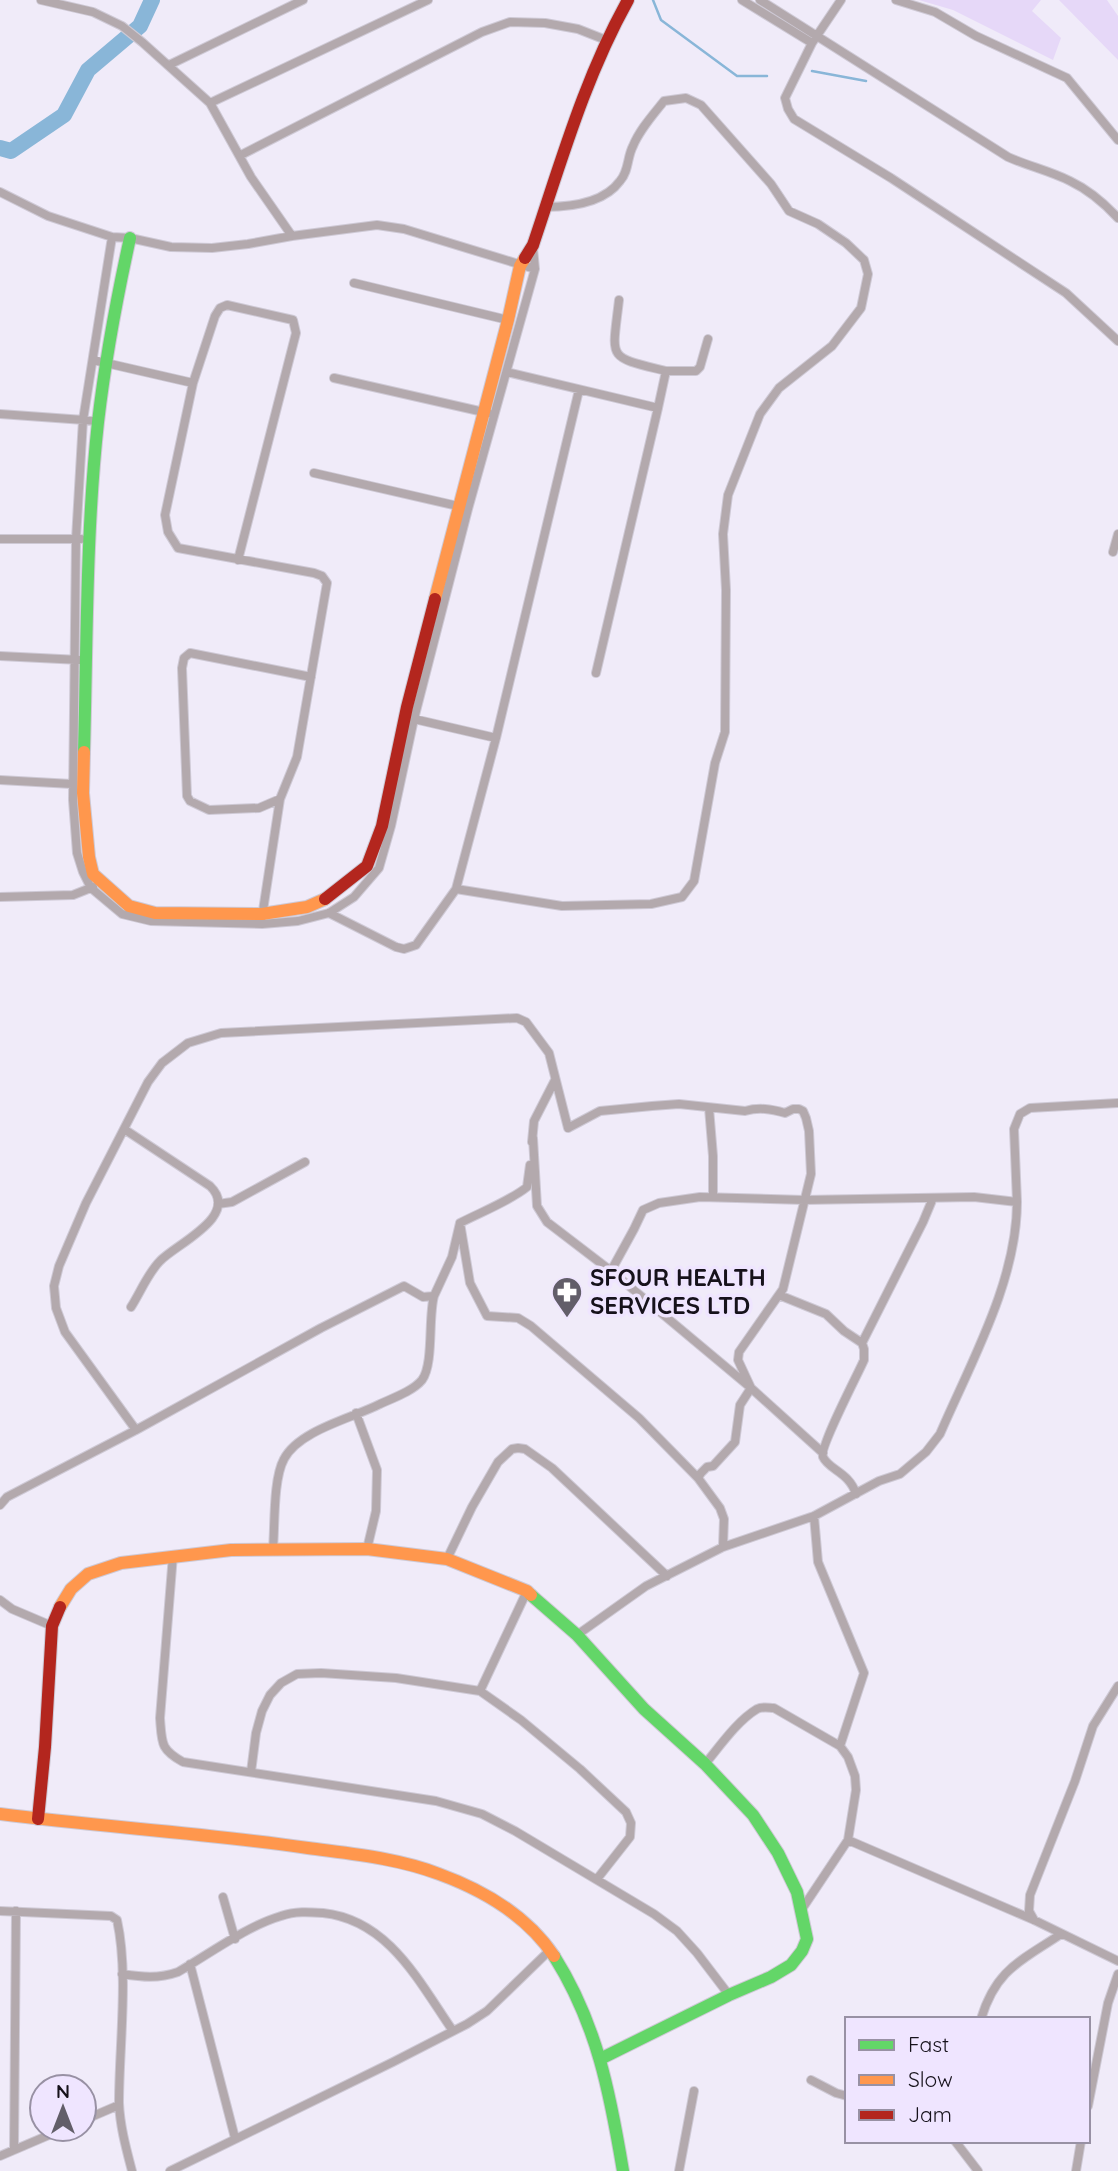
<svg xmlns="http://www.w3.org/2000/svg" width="1118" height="2171" font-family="Quicksand,sans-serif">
  <rect width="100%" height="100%" fill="#f0ebf9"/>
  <!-- green -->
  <path fill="#e6d8f8" d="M 919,0 L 1041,0 L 1032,11 L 1061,38 L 1053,60 L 953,10 Z
    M 1059,0 L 1107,0 L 1118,16 L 1118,60 Z"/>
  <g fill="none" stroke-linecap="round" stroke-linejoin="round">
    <!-- stream -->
    <path stroke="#89b6d8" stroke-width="2.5" d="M 653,0 L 661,20 L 737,76 L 767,76
      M 812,71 L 866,81"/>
    <!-- river -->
    <path stroke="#89b6d8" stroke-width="16" d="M 0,148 L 11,151 L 64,115 L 88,70 L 140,26 L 152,0"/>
    <!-- street casing -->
    <g stroke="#cec9d5" stroke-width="10">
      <path id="street" d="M 41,0 L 93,12 L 122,26 L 142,42 L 210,103 L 251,177 L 292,236
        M 742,0 L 812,43
        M 760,0 L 1008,157 C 1028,166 1050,171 1070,181 C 1089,190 1104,203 1118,218
        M 841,0 L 812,43 L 785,98 L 788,109 L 794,119 L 891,178 L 1066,293 L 1118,341
        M 896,0 L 935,12 L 976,36 L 1067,78 L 1118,140
        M 169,65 L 303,0
        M 210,103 L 428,0
        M 241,155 L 482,32 L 510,22 L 545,23 L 578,29 L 606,40
        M 0,192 L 48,216 L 112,237 L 130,238 L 171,247 L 212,248 L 248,244 L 292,236 L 377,225 L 404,229 L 535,269
        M 112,237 L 83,420 L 76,539 L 73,800 L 77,853 L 83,872 L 91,888 L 122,914 L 151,921 L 262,924 L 298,921 L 329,913 L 354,897 L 379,868 L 391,826 L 414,719 L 468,509 L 535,269 L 533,248
        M 354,283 L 508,320
        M 619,300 C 612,361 606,356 666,371 L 658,408
        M 93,360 L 193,383 L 165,515 L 168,532 L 178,548 L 314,573 L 322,576 L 327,583 L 297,757 L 280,799 L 259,808 L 209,810 L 190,801 L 187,796 L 182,668 L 184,658 L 190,653 L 311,677
        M 666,371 L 696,371 L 700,367 L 708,339
        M 507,372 L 658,408 L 596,673
        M 334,378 L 488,413
        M 193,383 L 215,316 L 220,308 L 227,305 L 293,320 L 296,333 L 238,560
        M 0,414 L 98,421
        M 314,473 L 462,507
        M 0,539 L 81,539
        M 1113,552 L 1118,534
        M 0,656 L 80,660
        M 496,738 L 579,390
        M 0,780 L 72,784
        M 456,889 L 562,906 L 651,904 L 682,897 L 694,881 L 715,763 L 725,732 L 726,590 L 723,534 L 728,495 L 760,414 L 779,388 L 832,346 L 861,308 L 868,274 L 864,260 L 846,243 L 818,224 L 789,211 L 771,184 L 701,105 L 686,98 L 664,101 C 653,115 640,129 633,146 C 627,157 629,171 620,181 C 604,203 570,207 545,207
        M 0,897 L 73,895 L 93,887
        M 329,913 L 396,947 L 404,949 L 416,945 L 456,889 L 496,738 L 414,719
        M 262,917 L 280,799
        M 709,1108 L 713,1156 L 713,1197
        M 567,1124 L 568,1128 L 600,1111 L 652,1106 L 679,1104 L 745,1111 C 759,1107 771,1109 785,1113 L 793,1109 L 799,1109 L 803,1111 L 806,1118 L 809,1131 L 811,1174 L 783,1289 L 739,1352 L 738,1360 L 751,1388 L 740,1405 L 735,1442 L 713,1466 L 707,1467 L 701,1473 L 698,1478
        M 124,1129 L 210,1186 C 241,1216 176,1244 160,1261 C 148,1273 140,1293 131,1307
        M 533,1138 L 537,1206 L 547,1222 L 611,1271 L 751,1388 L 823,1453
        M 532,1142 L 534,1121 L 555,1080
        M 1017,1202 L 1014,1129 L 1020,1114 L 1030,1108 L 1118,1103
        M 218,1204 L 232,1202 L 305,1162
        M 460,1223 L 470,1283 L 487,1316 L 518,1318 L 531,1326 L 639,1418 L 698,1478 L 720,1508 L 724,1519 L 723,1547
        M 779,1295 L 826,1314 L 844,1331 L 862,1343 L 864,1349 L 864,1360 C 858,1374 819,1448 823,1457 C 829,1470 849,1472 856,1494
        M 434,1296 L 452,1257 L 460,1223 C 481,1212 510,1201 527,1187 L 530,1165
        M 862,1343 L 923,1222 L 933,1198
        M 356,1413 L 377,1470 L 376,1511 L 367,1549
        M 136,1430 L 65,1332 L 56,1308 L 54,1286 L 59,1266 L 86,1203 L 148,1082 L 162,1063 L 188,1043 L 221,1033 L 517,1018 L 526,1022 L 549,1053 L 568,1128
        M 0,1505 L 7,1497 L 136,1430 L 321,1328 L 404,1286 L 423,1297 L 434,1296 C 428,1317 434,1364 422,1380 C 413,1391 393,1398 380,1404 C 353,1418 299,1430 284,1459 C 273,1479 275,1525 273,1549
        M 814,1516 L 818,1562 L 864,1673 L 840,1746
        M 173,1555 L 160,1718 C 162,1743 160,1749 183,1762 L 436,1801 L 482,1814 L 515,1831 L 654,1914 L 677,1931 L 697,1953 L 729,1995
        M 447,1559 L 472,1507 L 498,1462 L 512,1449 L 518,1448 L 525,1449 L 552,1468 L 667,1576
        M 0,1600 L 12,1609 L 52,1626
        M 577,1635 L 646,1586 L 723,1547 L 814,1516 L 879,1481 L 900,1474 L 926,1452 L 940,1434 C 971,1362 1017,1281 1017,1202 L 974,1197 L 804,1200 L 700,1197 L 659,1203 L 643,1210 L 634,1229 L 611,1271
        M 480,1691 L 527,1591
        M 705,1764 C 720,1746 737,1721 757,1709 C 763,1706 769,1708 774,1708 L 840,1746 L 848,1757 L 855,1776 L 856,1790 L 848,1840 L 802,1909
        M 251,1772 L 256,1733 L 262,1711 L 270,1695 L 281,1683 L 297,1674 L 321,1673 L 396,1678 L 480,1691 L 521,1720 L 580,1769 L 626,1812 L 631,1823 L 630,1837 L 597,1879
        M 848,1840 L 1034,1920 L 1118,1961
        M 223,1897 L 235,1939
        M 0,1911 L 111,1916 L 117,1920 C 129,1974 119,2047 119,2103 C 120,2126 126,2148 132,2171
        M 1034,1920 L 1029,1911 L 1030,1895 L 1075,1781 L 1093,1726 L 1118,1686
        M 190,1964 L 235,2138
        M 122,1974 C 142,1977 158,1979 178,1972 C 209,1954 247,1926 281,1916 C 295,1911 309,1912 323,1913 C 389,1920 419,1982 453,2031
        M 981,2019 C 996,1969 1021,1961 1061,1934
        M 811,2080 L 836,2093 L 847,2096
        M 1088,2106 L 1108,2003 L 1118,1974
        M 84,2120 L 119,2105
        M 955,2141 L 978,2171
        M 14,2150 L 16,1911
        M 0,2156 L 63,2129
        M 170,2171 L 393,2062 L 467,2024 L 487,2011 L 550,1950
        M 679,2171 L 694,2091
        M 1076,2171 L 1081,2141"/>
    </g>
    <!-- fast casing -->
    <g stroke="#cec9d5" stroke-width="14">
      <path id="fast" d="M 84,752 C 87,642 86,531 98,422 C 105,362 117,297 130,238
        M 531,1595 L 577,1635 L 644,1709 L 705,1764 L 753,1815 L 778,1853 L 797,1892 L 807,1939 L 802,1951 L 791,1965 L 771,1977 L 729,1995 L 602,2058
        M 554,1956 C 597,2024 610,2093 623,2171"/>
    </g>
    <!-- slow casing -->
    <g stroke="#cec9d5" stroke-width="14">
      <path id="slow" d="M 435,599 L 508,320 L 520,266 L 525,258
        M 84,752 L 83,793 L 89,857 L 93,874 L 129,906 L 155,913 L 262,914 L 307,907 L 325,899
        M 60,1607 L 71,1589 L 88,1574 L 121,1563 L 231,1550 L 367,1549 L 447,1559 L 527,1591 L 531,1595
        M 0,1814 C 102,1827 206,1833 308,1848 C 352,1854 397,1858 439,1874 C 483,1890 527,1916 554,1956"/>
    </g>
    <!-- jam casing -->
    <g stroke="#cec9d5" stroke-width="14">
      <path id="jam" d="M 525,258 L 533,245 C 561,162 585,77 628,0
        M 325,899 L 367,866 L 382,826 L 407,707 L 435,599
        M 38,1819 L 45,1747 L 52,1626 L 60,1607"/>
    </g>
    <!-- street -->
    <use href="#street" stroke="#b3a9ad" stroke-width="8"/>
    <!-- fast -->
    <use href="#fast" stroke="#63d668" stroke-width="12"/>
    <!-- slow -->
    <use href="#slow" stroke="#ff974d" stroke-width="12"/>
    <!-- jam -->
    <use href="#jam" stroke="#b3261e" stroke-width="12"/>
  </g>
  <!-- icons -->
  <defs>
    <g id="pharmacy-pin" transform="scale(1.575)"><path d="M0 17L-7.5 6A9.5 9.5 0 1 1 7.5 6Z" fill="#625e69" stroke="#efe5ff"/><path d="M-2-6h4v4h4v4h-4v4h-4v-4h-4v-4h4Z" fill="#fff"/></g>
  </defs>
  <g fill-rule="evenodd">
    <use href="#pharmacy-pin" x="567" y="1292"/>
  </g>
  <g text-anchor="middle" stroke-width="7" stroke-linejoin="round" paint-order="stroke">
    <!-- poi labels -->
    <g font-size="24" font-weight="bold" fill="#16121b" stroke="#efe5ff" text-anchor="start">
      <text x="590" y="1286">SFOUR HEALTH<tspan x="590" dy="28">SERVICES LTD</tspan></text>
    </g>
  </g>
  <!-- legend -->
  <rect x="845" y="2017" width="245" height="126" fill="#efe5ff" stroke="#9891a4" stroke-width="2"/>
  <rect x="859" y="2040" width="35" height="10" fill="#63d668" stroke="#9891a4" stroke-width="2"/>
  <text x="908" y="2052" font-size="21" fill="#16121b">Fast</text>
  <rect x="859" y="2075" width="35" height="10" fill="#ff974d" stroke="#9891a4" stroke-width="2"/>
  <text x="908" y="2087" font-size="21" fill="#16121b">Slow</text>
  <rect x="859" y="2110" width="35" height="10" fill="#b3261e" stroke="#9891a4" stroke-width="2"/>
  <text x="908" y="2122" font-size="21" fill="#16121b">Jam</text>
  <!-- north arrow -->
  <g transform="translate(63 2108)"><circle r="33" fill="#efe5ff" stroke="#9891a4" stroke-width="2"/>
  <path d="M0-5L12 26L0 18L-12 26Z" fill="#625e69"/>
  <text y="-10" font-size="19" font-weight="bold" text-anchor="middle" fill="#16121b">N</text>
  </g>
</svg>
